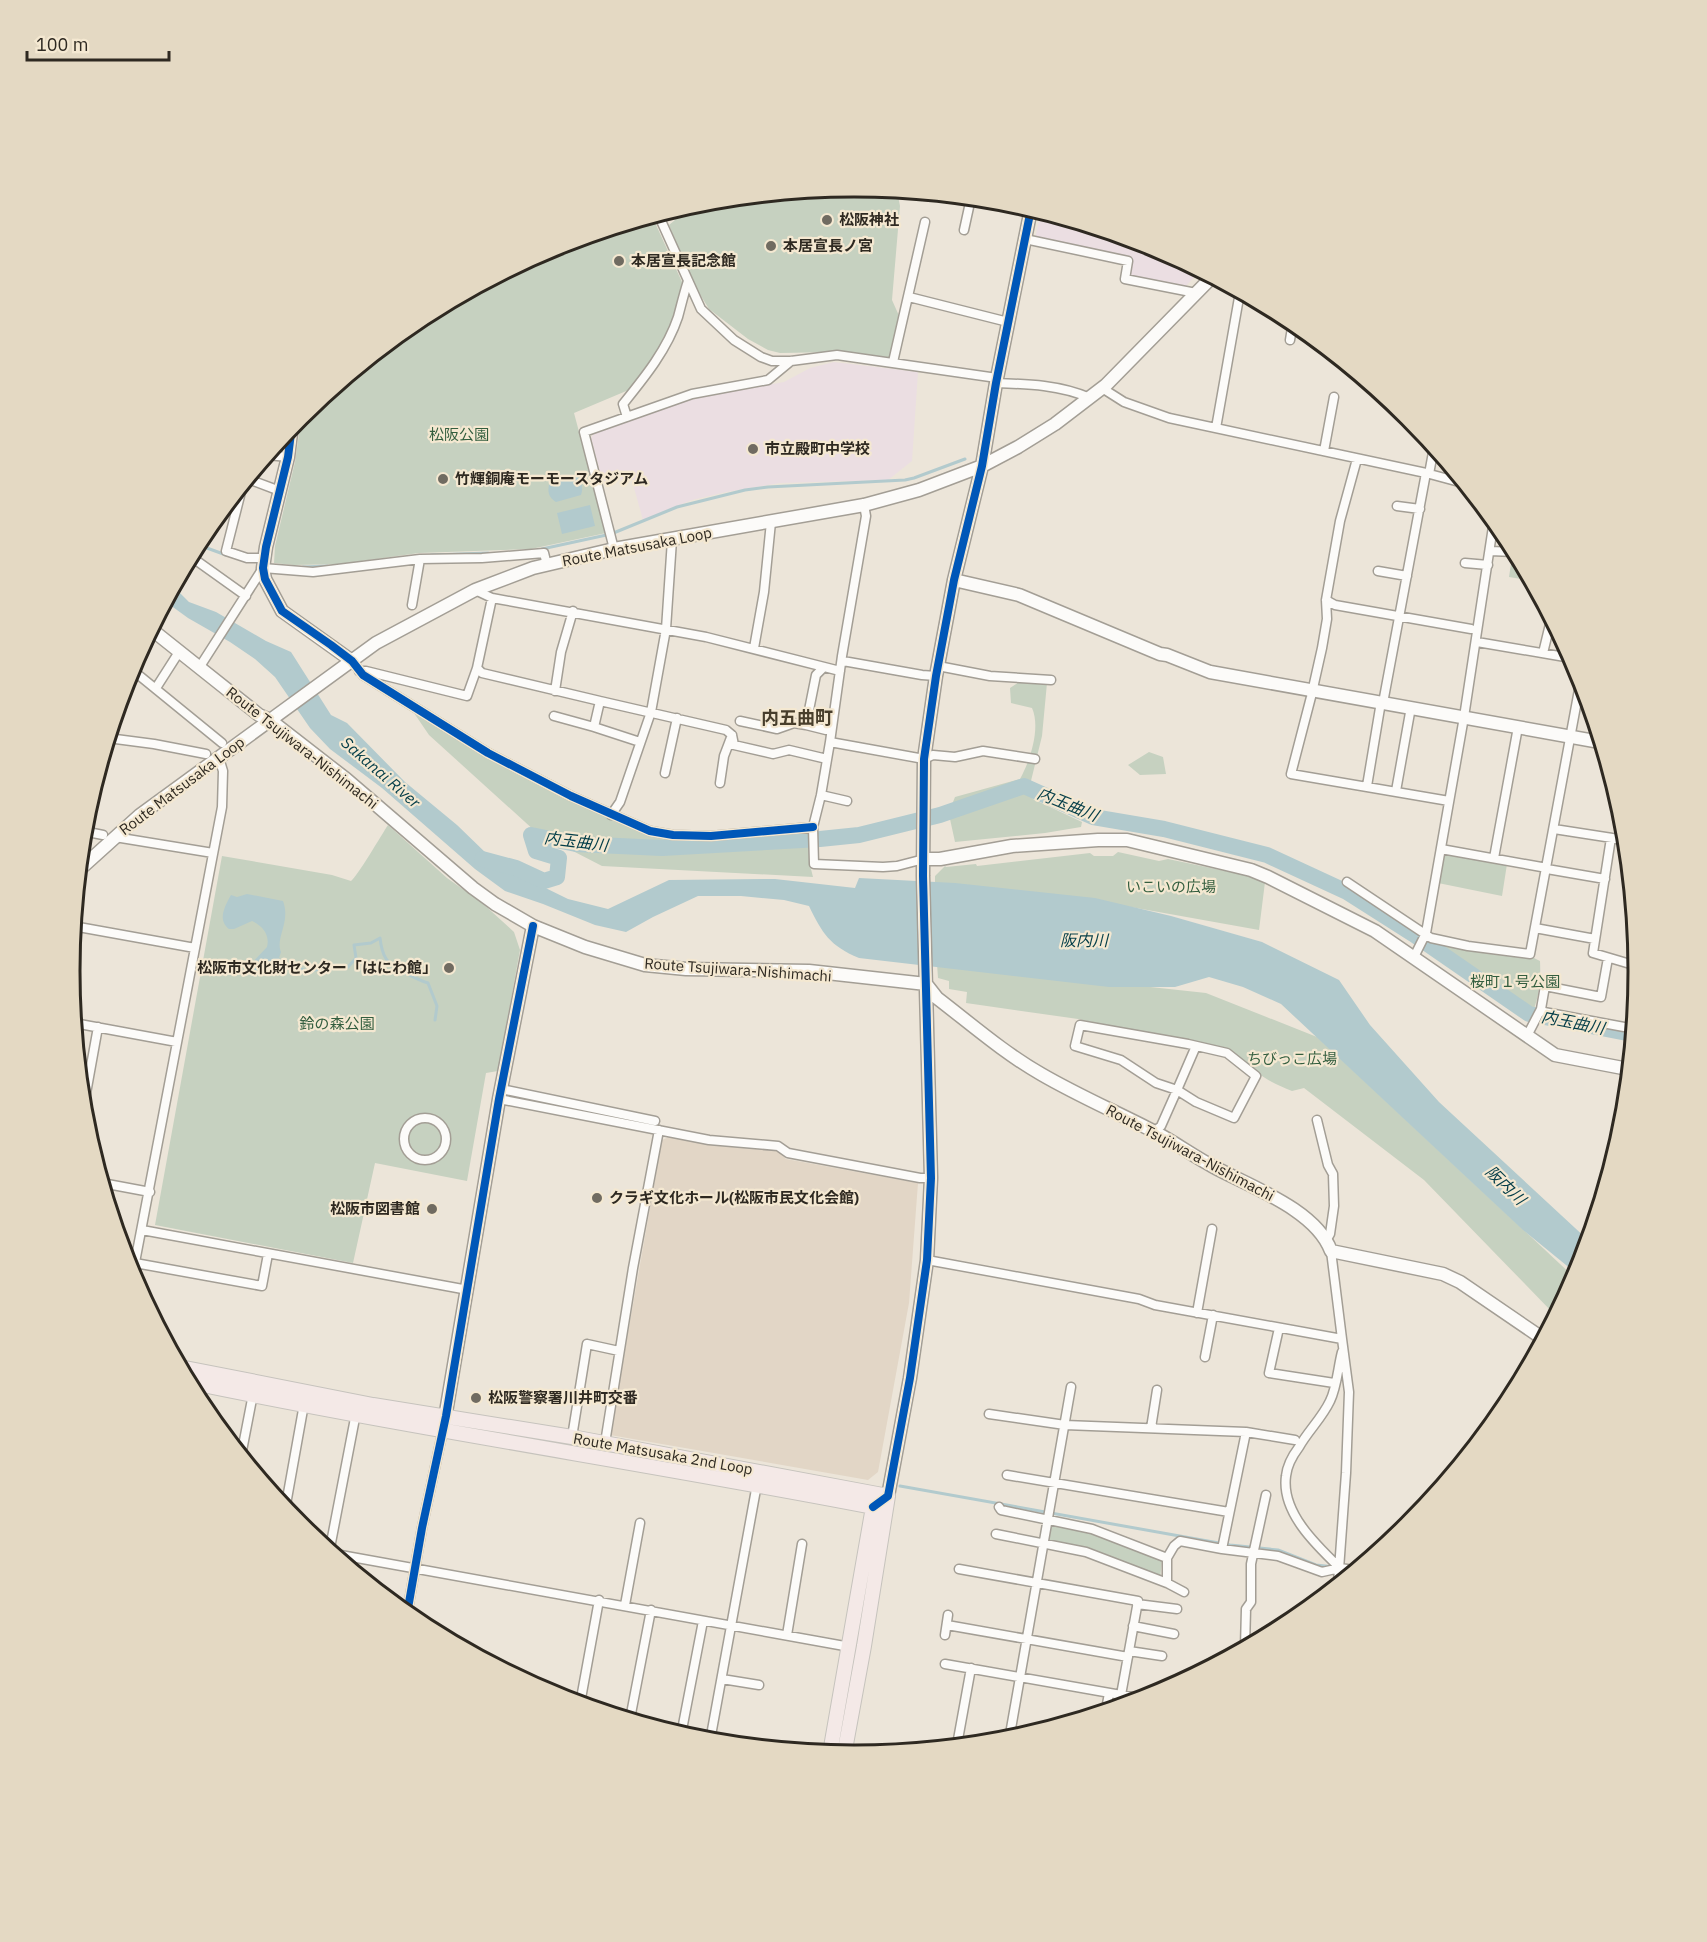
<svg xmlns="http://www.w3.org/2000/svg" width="1707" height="1942" font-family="'IBM Plex Sans','Noto Sans JP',sans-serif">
  <rect width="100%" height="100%" fill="#ece5d9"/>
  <!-- commercial -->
  <path fill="#e2d6c6" d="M 669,1137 L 778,1151 L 786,1159 L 918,1183 L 909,1303 L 878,1472 L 868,1480 L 610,1435 L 662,1140 Z"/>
  <!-- education -->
  <path fill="#ebdee2" d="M 1041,212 L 1154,246 L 1200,271 L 1184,288 L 1129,277 L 1131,258 L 1035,238 Z
    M 834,362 L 918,372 L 912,461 L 888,480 L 780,483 L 726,492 L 692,500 L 643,520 L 631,477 L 603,483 L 591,438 L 595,431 L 693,399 L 784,382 L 810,368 Z"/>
  <!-- green -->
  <path fill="#c6d1c0" d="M 854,187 L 897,191 L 900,206 L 892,300 L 900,318 L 891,355 L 888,358 L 836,352 L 780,353 L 768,350 L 748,339 L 709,309 L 693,283 L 669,225 L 675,220 L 671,211 L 701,202 Z
    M 652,216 L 682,282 L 675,317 L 667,339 L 631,389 L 574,413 L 606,533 L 531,549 L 419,553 L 340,564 L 294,565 L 274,563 L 275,546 L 295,462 L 302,413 L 418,319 L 554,246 Z
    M 1512,557 L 1518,558 L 1528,577 L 1527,580 L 1509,577 Z
    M 1019,682 L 1047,683 L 1042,736 L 1029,789 L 1033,799 L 1082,822 L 1081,827 L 1045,833 L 955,842 L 950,819 L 935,818 L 934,810 L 951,807 L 955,797 L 1020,779 C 1030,761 1041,728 1032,708 L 1011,703 L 1010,688 Z
    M 414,713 L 485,754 L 648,833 L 806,831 L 809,834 L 810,865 L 813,877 L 602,866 L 536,832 L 429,735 Z
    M 1149,752 L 1163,757 L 1166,774 L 1140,775 L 1128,765 Z
    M 388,825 L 447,878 L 481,902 L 514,932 L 520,950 L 498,1071 L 486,1073 L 467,1181 L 375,1163 L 353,1263 L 155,1225 L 222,856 L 332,875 L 351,881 C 357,877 382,834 388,825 Z
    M 1118,852 L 1159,861 L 1168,859 L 1249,876 L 1265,882 L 1259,930 L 1086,899 L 935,886 L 935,876 L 945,866 L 946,867 L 976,864 L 977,866 L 1090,853 L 1094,856 L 1113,856 Z
    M 1447,853 L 1507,864 L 1502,896 L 1438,883 L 1443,856 Z
    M 1430,941 L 1507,955 L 1534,958 L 1540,961 C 1541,981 1539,1000 1530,1018 L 1526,1020 L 1480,985 L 1461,975 L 1426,949 Z
    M 937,964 L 1206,993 L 1317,1037 L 1575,1278 L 1555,1315 L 1424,1180 L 1304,1088 L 1292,1091 C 1280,1086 1268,1081 1258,1073 C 1247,1066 1239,1056 1228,1050 L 1078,1019 L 966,1003 L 967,992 L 949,989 L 949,981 L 938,978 Z
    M 1051,1523 L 1103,1537 L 1162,1560 L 1160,1579 L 1048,1542 Z"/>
  <!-- water -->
  <path fill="#b2cacd" d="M 576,475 C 581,481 584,487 581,495 L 556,502 C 548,497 547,491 550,481 Z
    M 590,505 L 595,526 L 562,534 L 557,513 Z
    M 174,587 L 189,602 L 216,612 L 266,641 L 291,652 L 331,715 L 347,723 L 405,782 L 457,825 L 488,855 L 517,874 L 568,899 L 608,909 L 669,880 L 775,879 L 855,888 L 859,878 L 955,883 L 1095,898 L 1171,916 L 1262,942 L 1339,980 L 1370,1025 L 1439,1102 L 1588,1240 L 1578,1272 L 1577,1274 L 1523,1230 L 1281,1004 L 1243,987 L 1209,977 L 1175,987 L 1109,987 L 859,958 C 830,946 822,933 809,906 L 784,900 L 741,896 L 698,896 L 653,917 L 626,932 L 595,925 L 543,904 L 505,891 L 475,869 L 382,788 L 330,749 L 310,728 L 275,677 L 255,659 L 230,642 L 188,618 L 166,602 Z
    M 247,894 L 283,901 C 291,922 275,938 281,952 L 279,958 L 281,959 L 280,964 L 276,964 L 271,970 L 253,977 L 250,973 L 250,965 L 267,947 C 270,935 263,926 252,921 L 234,929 L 229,929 C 217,920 225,906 231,895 L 237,897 Z"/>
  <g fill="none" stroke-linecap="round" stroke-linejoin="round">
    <!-- stream -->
    <path stroke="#b2cacd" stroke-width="3" d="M 196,544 L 226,555
      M 542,549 L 611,534 L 677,507 L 745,490 L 768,487 L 905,480 L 914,478 L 965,459
      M 431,555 L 488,553
      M 303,567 L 327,566
      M 279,961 L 309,972 L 332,965 L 348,967 L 356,958 L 354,945 L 371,943 L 380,938 C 382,955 386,964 402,971 C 411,976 418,980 428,983 L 437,1006 L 435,1020
      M 900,1486 L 1230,1545 L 1278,1550 L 1316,1565 L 1334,1567"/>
    <!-- river -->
    <path stroke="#b2cacd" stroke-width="16" d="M 482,859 L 516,868 L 544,881 L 557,877 L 559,858 L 536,851 L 531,835 L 576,844 L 662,848 L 820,839 L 859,835 L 940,815 L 1024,786 L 1093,817 L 1164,829 L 1267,855 L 1347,892 L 1413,934 L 1529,1014 L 1632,1034"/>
    <!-- street casing -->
    <g stroke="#a39e95" stroke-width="11">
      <path id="street" d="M 658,214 L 701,309 L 734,340 L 761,357 L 772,361 L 791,361 L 837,355 L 997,378
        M 964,230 L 971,198
        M 1025,239 L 1128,261 L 1125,279 L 1196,293
        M 909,297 L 1008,322
        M 1290,340 L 1293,322
        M 893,362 L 925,222
        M 996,383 C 1029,384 1060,385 1090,398
        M 1102,388 L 1124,402 L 1169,418 L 1426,473 L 1463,483
        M 627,417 L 623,404 C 644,378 667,350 678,317 C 681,306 684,293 688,281
        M 1216,428 L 1240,292
        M 1324,451 L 1334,397
        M 267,455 L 288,457
        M 1357,459 L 1340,521 L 1326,600 L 1327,619 L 1322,648 L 1311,697 L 1291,774 L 1449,801
        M 1429,474 L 1434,447
        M 248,479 L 280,491
        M 243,484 L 226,551 L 247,558 L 265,558
        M 1397,506 L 1420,509
        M 614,549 L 584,432 L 692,394 L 768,380 L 791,361
        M 1490,551 L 1515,552
        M 190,556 L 246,596
        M 1465,563 L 1488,565
        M 1378,571 L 1407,576
        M 475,590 L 492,598 L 706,637 L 840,671
        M 1326,600 L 1335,605 L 1471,629
        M 412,605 L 420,559
        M 1477,642 L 1571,658
        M 754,648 L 764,592 L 771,522
        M 1543,653 L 1551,620
        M 352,661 L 363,675 L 488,753 L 571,796 L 650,831 L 673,835 L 711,836 L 813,827
        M 843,661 L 922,675 L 936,676
        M 938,666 L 990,676 L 1051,680
        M 130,668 L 222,743
        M 199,668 L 263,568 L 313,572 L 420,559 L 482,558 L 544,553 L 547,565
        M 477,668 L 492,598
        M 359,671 L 366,671 L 467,696 L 477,668 L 482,673 L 600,701
        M 156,688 L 179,652
        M 555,691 L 561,652 L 573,611
        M 1383,703 L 1426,473
        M 554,716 L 594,727
        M 740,721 L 777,729 L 794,723 L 806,725 L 816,675 L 823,668
        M 806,725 L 826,730
        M 108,738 L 154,744 L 206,754
        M 640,742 L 594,727 L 600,701 L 726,730 L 732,735 L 734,745 L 773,754 L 789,750 L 827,759
        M 830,742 L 842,656 L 866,516 L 864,505
        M 665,773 L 677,718
        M 720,783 L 724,756 L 732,735
        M 1367,786 L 1381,702
        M 1396,791 L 1411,707
        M 821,795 L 847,801
        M 611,815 L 620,802 L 651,712 L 666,629 L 672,540
        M 1554,829 L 1625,840
        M 83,831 L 103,835
        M 115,837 L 213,853
        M 1611,838 L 1593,953 L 1637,966
        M 1441,849 L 1547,868
        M 1494,858 L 1518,727
        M 924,859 L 897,866 L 883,867 L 814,864 L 813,827 L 821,795 L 830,742 L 924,759 L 933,755 L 955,757 L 983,751 L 1035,759
        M 1547,869 L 1605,879
        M 1347,882 L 1431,938 L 1468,946 L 1530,954 L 1581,679
        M 73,926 L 195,948
        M 1535,928 L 1595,939
        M 1414,957 L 1426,933 L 1464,717 L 1494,520
        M 1541,1009 L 1544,1012 L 1624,1027
        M 74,1023 L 177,1042
        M 1633,1025 L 1634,1008
        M 1527,1036 L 1541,1009 L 1545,986 L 1601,997 L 1608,958
        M 501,1089 L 655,1121
        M 499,1099 L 709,1140 L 778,1146 L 788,1153 L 920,1178 L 931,1178
        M 83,1110 L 98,1027
        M404 1139a21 21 0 1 1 42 0a21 21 0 1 1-42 0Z
        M 1317,1120 L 1328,1165 L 1333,1174 L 1334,1206 L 1330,1234 L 1327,1239
        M 1155,1131 L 1161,1126 L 1177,1090 L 1196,1102 L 1234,1118 L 1256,1076 L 1227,1053 L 1188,1044 L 1080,1025 L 1075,1046 L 1121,1060 L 1156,1083 L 1177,1090 L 1196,1046
        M 102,1183 L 150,1192
        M 142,1230 L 468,1290
        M 1331,1251 L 1342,1339
        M 927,1260 L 1139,1299 L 1155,1305 L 1342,1339 L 1349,1392 L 1346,1473 L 1338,1583
        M 135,1263 L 262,1286 L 268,1254
        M 132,1278 L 222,807 L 223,771 L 219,758
        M 1197,1313 L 1212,1229
        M 1279,1328 L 1269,1373 L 1334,1383
        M 1205,1357 L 1213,1315
        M 197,1399 L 200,1384
        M 989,1414 L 1065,1425 L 1246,1432 L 1222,1549
        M 1151,1428 L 1157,1390
        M 1246,1432 L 1295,1440
        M 572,1437 L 587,1344 L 619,1351
        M 605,1443 L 633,1268 L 659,1130
        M 241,1456 L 253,1394
        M 1007,1475 L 1229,1512
        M 999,1507 L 1001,1510 L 1092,1529 L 1167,1558 L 1174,1546 L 1180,1541 L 1222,1549 L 1278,1556 L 1322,1572 L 1340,1568 L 1354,1570
        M 285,1510 L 304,1404
        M 996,1534 L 1086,1552 L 1167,1583 L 1167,1558
        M 326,1548 L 334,1550 L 335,1554 L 850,1647
        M 330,1548 L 356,1413
        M 1340,1568 C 1316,1545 1281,1512 1286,1476 C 1287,1466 1293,1455 1299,1447 C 1308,1431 1322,1418 1330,1401 C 1337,1387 1338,1367 1342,1352
        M 959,1569 L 1138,1601 L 1121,1695
        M 1167,1583 L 1184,1592
        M 1137,1604 L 1177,1609
        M 625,1605 L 640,1523
        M 407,1614 L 422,1528 L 443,1430
        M 947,1625 L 1128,1657
        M 1133,1626 L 1174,1634
        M 787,1635 L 802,1544
        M 945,1635 L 948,1615
        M 1245,1647 L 1246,1609 L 1251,1602 L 1251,1564 L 1266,1495
        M 1129,1651 L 1162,1656
        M 945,1664 L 1144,1699
        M 722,1679 L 759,1685
        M 580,1704 L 599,1600
        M 1106,1710 L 1109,1693
        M 630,1719 L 651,1610
        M 681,1735 L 703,1621
        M 1009,1740 L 1071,1387
        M 710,1741 L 757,1484
        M 957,1745 L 971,1668"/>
    </g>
    <!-- secondary casing -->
    <g stroke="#a39e95" stroke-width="15">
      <path id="secondary" d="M 292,425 L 288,457 L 266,547 L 263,568 L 265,579 L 282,611 L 352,661
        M 954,580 L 1019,595 L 1160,654 L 1167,655 L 1210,672 L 1600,742
        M 151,629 L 259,715 L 270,720 L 346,779 L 473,888 L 495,904 L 533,926 L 585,947 L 645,965 L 686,969 L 809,971 L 926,984 L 937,998 C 971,1024 1004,1053 1041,1074 C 1077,1095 1114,1111 1151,1130 C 1173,1141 1193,1156 1214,1167 C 1251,1187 1316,1210 1331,1251 L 1443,1274 L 1460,1282 L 1542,1338
        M 924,859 L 940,859 L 1012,846 L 1098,840 L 1127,840 L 1251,870 L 1268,877 L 1375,931 L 1555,1055 L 1628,1069
        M 79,870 L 140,815 L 376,643 L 475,590 L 533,568 L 614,549 L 864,505 L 919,490 L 982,466 L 1018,447 L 1055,424 L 1106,385 L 1212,277
        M 444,1424 L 499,1099 L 533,926
        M 882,1501 L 888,1496 L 910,1378 L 927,1260 L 931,1178 L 923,876 L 924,759 L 936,676 L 954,580 L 982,466 L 996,383 L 1031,209"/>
    </g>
    <!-- primary casing -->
    <g stroke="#c6c3bd" stroke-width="16">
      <path id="primary" d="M 180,1367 L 373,1405 L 572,1437 L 888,1496 L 864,1646 L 844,1755
        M 188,1382 C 415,1429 645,1463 873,1507 L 830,1753"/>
    </g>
    <!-- street -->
    <use href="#street" stroke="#fcfbf9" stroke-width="8"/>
    <!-- secondary -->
    <use href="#secondary" stroke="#fcfbf9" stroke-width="12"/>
    <!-- primary -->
    <use href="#primary" stroke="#f4e9e7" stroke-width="14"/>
    <!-- cycleway casing -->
    <g stroke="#f4e8d1" stroke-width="11">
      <path id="cycleway" d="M 292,425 L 288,457 L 266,547 L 263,568 L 265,579 L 282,611 L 331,645 L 352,661 L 363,675 L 488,753 L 571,796 L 650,831 L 673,835 L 711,836 L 813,827
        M 873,1507 L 888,1496 L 910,1378 L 927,1260 L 931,1178 L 923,876 L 924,759 L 936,676 L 954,580 L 982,466 L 996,383 L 1031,209
        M 407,1614 L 422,1528 L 446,1416 L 499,1099 L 533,926"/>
    </g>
    <!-- cycleway -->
    <use href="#cycleway" stroke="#0057b8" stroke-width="8"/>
  </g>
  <!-- markers -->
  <g fill="#706b61" stroke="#f4e8d1" stroke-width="2">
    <circle cx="827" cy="220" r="6"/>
    <circle cx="771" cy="246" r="6"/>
    <circle cx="619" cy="261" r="6"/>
    <circle cx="753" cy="449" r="6"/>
    <circle cx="443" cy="479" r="6"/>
    <circle cx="449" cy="968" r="6"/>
    <circle cx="597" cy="1198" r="6"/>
    <circle cx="432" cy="1209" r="6"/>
    <circle cx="476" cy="1398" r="6"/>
  </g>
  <g text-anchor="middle" stroke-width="4.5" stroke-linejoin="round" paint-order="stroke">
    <!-- poi labels -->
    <g font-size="15" font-weight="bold" fill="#2e2921" stroke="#f4e8d1" text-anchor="start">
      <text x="839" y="225">松阪神社</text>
      <text x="783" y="251">本居宣長ノ宮</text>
      <text x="631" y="266">本居宣長記念館</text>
      <text x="765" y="454">市立殿町中学校</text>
      <text x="455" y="484">竹輝銅庵モーモースタジアム</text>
      <text x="437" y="973" text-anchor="end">松阪市文化財センター「はにわ館」</text>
      <text x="609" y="1203">クラギ文化ホール(松阪市民文化会館)</text>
      <text x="420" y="1214" text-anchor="end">松阪市図書館</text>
      <text x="488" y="1403">松阪警察署川井町交番</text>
    </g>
    <!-- park labels -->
    <g font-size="15" fill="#335e3f" stroke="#f4e8d1">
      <text x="459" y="440">松阪公園</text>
      <text x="1171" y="892">いこいの広場</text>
      <text x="1515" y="987">桜町１号公園</text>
      <text x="337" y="1029">鈴の森公園</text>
      <text x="1292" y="1064">ちびっこ広場</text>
    </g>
    <!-- street labels -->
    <g font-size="15" fill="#2e2921" stroke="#f4e8d1">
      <text transform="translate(637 547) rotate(-11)" y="5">Route Matsusaka Loop</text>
      <text transform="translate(302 748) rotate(38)" y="5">Route Tsujiwara-Nishimachi</text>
      <text transform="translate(182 786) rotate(-37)" y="5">Route Matsusaka Loop</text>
      <text transform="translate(738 970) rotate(4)" y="5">Route Tsujiwara-Nishimachi</text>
      <text transform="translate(1190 1153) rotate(28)" y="5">Route Tsujiwara-Nishimachi</text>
      <text transform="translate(663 1454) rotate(10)" y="5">Route Matsusaka 2nd Loop</text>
    </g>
    <!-- water labels -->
    <g font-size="16" font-style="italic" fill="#033d48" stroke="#f4e8d1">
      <text transform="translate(381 772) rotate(41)" y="6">Sakanai River</text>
      <text transform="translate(1068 804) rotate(22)" y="6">内玉曲川</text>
      <text transform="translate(576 841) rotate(7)" y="6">内玉曲川</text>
      <text x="1084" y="946">阪内川</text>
      <text transform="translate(1573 1022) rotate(11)" y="6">内玉曲川</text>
      <text transform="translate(1506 1185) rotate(44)" y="6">阪内川</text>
    </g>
    <!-- quarter labels -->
    <g font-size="18" font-weight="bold" fill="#483e2b" stroke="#f4e8d1">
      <text x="797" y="724">内五曲町</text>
    </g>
  </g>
  <!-- crop -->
  <path d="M0 0H1707V1942H0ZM80 971a774 774 0 1 1 1548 0a774 774 0 1 1-1548 0Z" fill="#e4d9c3" fill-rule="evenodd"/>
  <path fill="none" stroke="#2e2921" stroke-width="3" d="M80 971a774 774 0 1 1 1548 0a774 774 0 1 1-1548 0Z"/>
  <!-- scale -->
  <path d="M27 51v9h142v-9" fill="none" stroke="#2e2921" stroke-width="3"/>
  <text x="36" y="51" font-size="18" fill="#2e2921" stroke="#f4e8d1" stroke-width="4.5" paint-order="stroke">100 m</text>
</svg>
